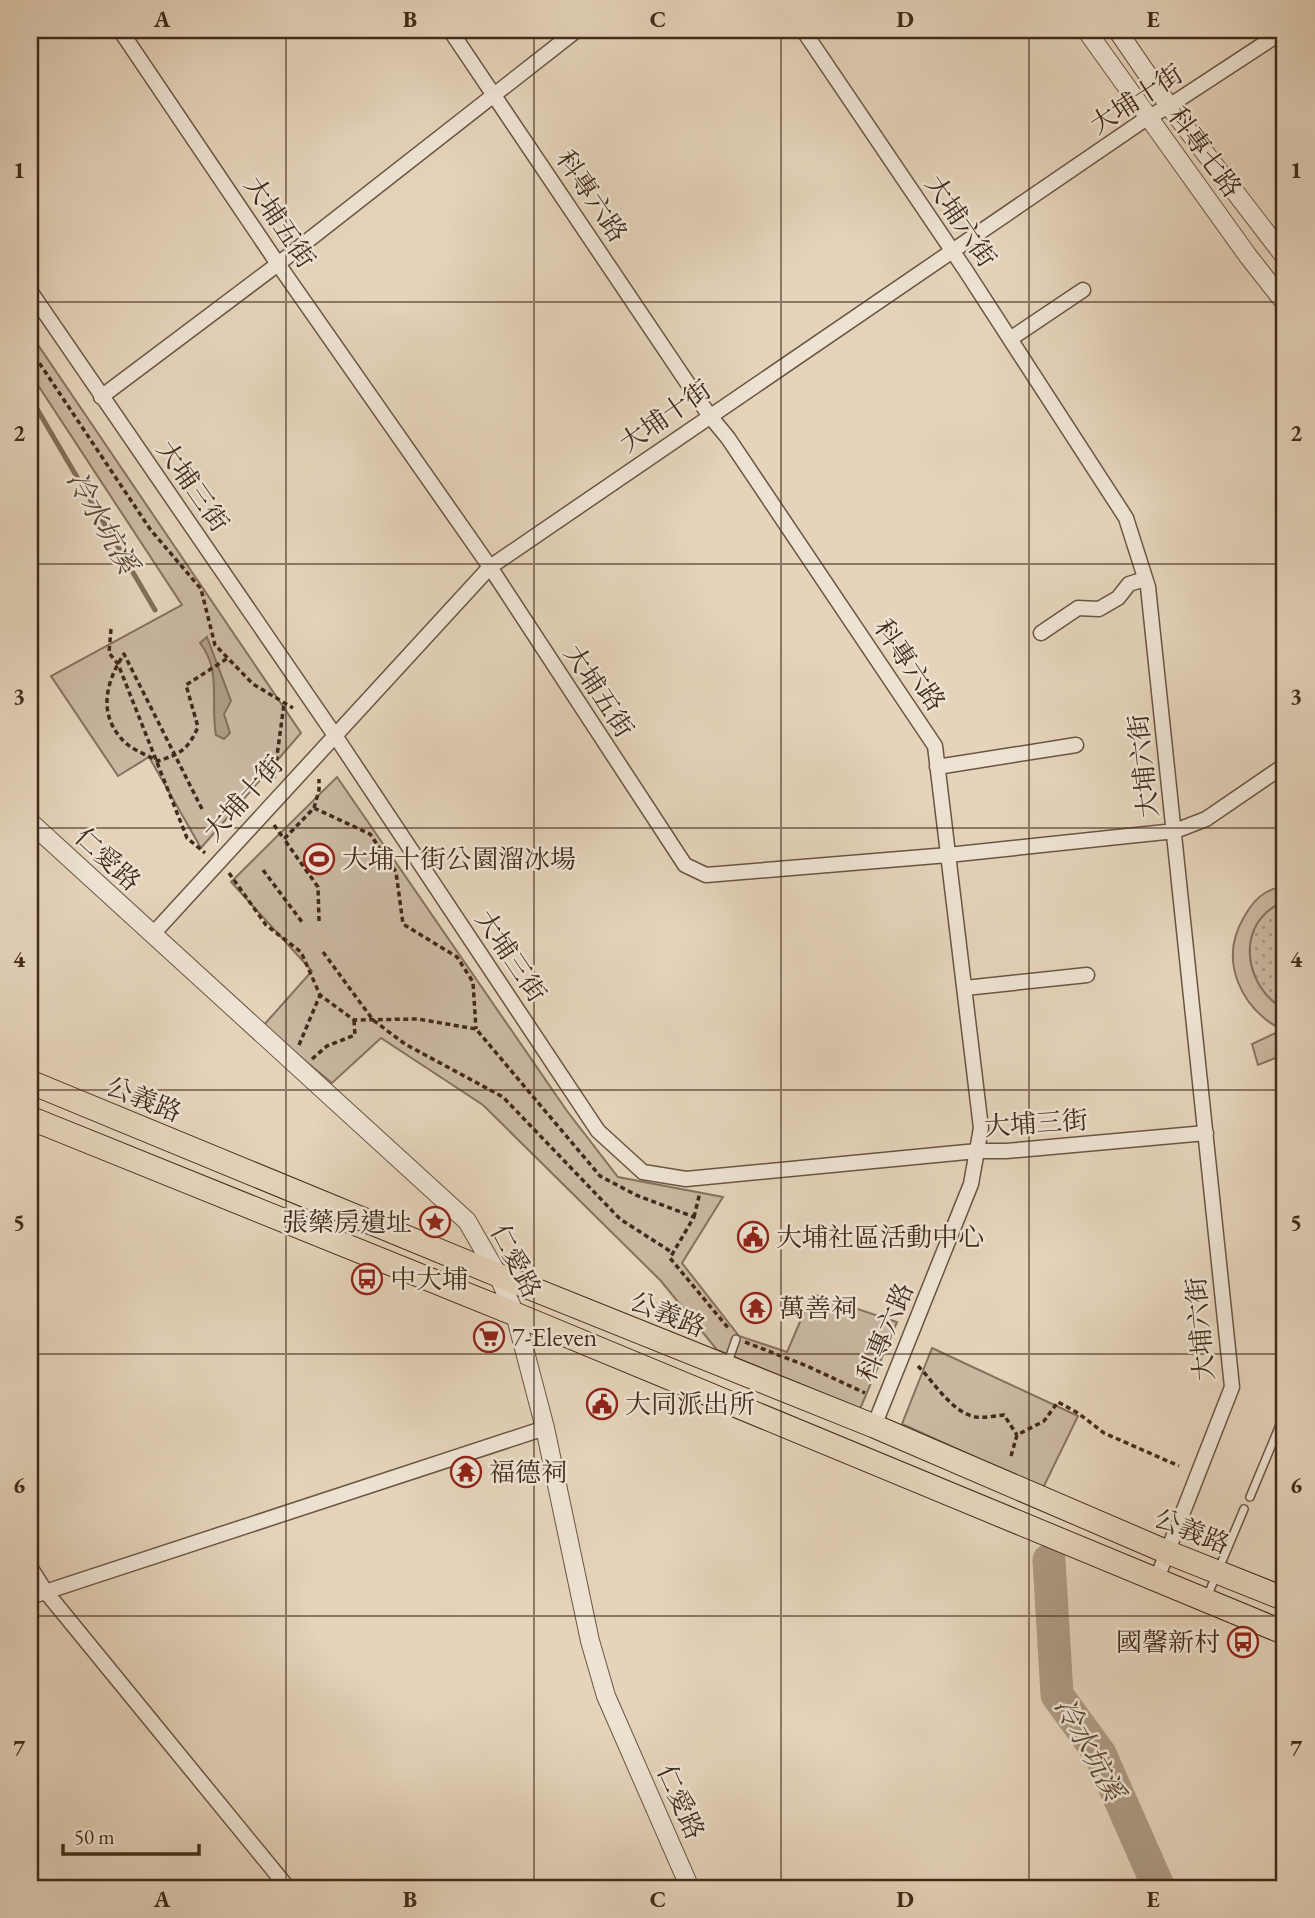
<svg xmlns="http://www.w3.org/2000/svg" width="1315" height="1918" font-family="'EB Garamond','Noto Serif TC',serif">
  <defs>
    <pattern id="grass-dots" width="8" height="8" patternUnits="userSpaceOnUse" patternTransform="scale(1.75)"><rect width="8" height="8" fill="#c9b7a0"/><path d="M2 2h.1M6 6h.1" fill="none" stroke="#a59582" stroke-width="1.8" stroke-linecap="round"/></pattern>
  </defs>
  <rect width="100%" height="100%" fill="#e5d4bb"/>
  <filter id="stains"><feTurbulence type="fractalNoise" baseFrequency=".00286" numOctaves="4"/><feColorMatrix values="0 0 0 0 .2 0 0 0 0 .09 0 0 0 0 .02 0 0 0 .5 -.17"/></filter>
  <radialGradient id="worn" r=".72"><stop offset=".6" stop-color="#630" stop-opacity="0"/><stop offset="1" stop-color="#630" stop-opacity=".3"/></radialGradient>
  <!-- grass -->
  <path fill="url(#grass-dots)" stroke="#85715d" stroke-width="2" d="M 1285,901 L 1285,1010 C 1242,986 1234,921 1285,901 Z"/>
  <!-- park -->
  <path fill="#c9b7a0" stroke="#85715d" stroke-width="2" d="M 30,333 L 301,733 L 201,848 L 149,757 L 118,776 L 51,676 L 182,605 L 30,373 Z
    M 337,777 L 567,1111 L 618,1177 L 723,1197 L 682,1263 L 739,1336 L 787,1352 L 812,1294 L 897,1322 L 860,1409 L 717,1350 L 661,1281 L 483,1105 L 381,1038 L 332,1083 L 263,1026 L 312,971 L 231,882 Z
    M 1285,885 L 1285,901 C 1234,921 1242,986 1285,1010 L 1285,1054 L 1258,1065 L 1252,1044 L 1282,1030 C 1241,1008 1218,961 1244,917 C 1249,908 1256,898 1265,893 C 1271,889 1279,887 1285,885 Z
    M 932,1348 L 1078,1416 L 1043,1488 L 902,1424 Z"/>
  <!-- water -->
  <path fill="#ad9b84" stroke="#826e5a" stroke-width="2" d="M 207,637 L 231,701 L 224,714 L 230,733 L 224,739 L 216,735 C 210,703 222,671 200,643 Z"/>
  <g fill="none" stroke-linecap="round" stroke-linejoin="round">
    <!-- stream -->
    <path stroke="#826e5a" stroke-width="5" d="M 30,397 L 155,610"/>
    <!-- river -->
    <path stroke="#ad9b84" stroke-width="33" d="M 1049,1560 L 1057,1695 L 1100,1754 L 1159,1888"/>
    <!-- service casing -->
    <g stroke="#6a5542" stroke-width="10">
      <path id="service" d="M 727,1365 L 736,1339
        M 1250,1497 L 1285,1413
        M 1207,1597 L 1244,1509"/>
    </g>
    <!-- minor casing -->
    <g stroke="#6a5542" stroke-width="17">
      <path id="minor" d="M 120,30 L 278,264 L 490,567 L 685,865 L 706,875 L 948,855 L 1175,831 L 1206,819 L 1285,765
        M 450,30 L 709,415 L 728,438 L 935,746 L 981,1128 L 971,1184 L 874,1426
        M 803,30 L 966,271 L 1126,518 L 1148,587 L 1232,1387 L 1156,1581
        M 30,291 L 334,734 L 598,1131 L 643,1172 L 686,1179 L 977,1151 L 1006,1151 L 1206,1133
        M 1010,339 L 1083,290
        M 101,397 L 278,264 L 577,30
        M 1041,633 L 1078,608 L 1099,609 L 1118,598 L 1129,584 L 1145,579
        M 937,767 L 1076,745
        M 152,935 L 490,567 L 1147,118 L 1169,106 L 1285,30
        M 965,988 L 1087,975
        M 30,1567 L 46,1592 L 288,1888
        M 30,1597 L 545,1428"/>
    </g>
    <!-- tertiary casing -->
    <g stroke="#6a5542" stroke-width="20">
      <path id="tertiary" d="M 1086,30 L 1248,256 L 1285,303
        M 1117,30 L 1169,106 L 1285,257
        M 30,822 L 467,1221 L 498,1275 L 515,1314 L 545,1428 L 590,1641 L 606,1696 L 690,1888"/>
    </g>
    <!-- primary casing -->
    <g stroke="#412b1a" stroke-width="25">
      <path id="primary" d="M 30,1082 L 498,1275 L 874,1426 L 1167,1552 L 1285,1599
        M 30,1118 L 515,1314 L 1285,1633"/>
    </g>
    <!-- path -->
    <path stroke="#412b1a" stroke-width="3.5" stroke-dasharray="5 3.5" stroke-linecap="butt" d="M 30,349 L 150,529 L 201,589 L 215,645 L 253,684 L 293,708
      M 111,629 L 109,653 L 118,664 L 187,838 L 205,853
      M 274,778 L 284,704
      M 314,808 L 319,790 L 319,779
      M 202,809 L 124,654 C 107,680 98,711 120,737 C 129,749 145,754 158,761 C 181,754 188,749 198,727 L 186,685 L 228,658
      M 274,825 L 284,839
      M 263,870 L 302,922
      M 229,873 L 266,925 L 301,952 L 320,995 L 354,1020 L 418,1019 L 476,1029 L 600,1176 L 636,1195 L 694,1217 L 670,1258 L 729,1329
      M 319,921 L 318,887 L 284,839 L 314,808 L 370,834 L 396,872 L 403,924 L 457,957 L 473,982 L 476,1029
      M 323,952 L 373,1020 L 405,1044 L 503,1097 L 620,1219 L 673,1253
      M 299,1045 L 320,995
      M 312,1059 L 327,1046 L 355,1035 L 354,1020
      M 694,1217 L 700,1192
      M 745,1342 L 807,1366 L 865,1393
      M 918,1366 C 934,1382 952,1413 976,1417 C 984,1418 995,1416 1004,1415 L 1017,1435
      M 1011,1456 L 1017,1435 L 1044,1421 L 1058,1402 L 1078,1413 L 1104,1433 L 1179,1466"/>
    <!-- service -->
    <use href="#service" stroke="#eee3d3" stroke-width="7"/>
    <!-- minor -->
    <use href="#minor" stroke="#eee3d3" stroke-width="14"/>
    <!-- tertiary -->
    <use href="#tertiary" stroke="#eee3d3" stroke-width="18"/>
    <!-- primary -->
    <use href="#primary" stroke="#e5d4bb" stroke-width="23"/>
  </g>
  <!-- grid -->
  <path fill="none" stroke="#412b1a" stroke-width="2" stroke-opacity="0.55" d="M 286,30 L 286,1888M 534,30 L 534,1888M 781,30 L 781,1888M 1029,30 L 1029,1888M 30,302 L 1285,302M 30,564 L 1285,564M 30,828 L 1285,828M 30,1090 L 1285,1090M 30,1354 L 1285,1354M 30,1616 L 1285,1616"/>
  <!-- icons -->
  <defs>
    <g id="stadium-ring" transform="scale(1.575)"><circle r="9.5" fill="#eee3d3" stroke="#8f2418" stroke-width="1.5"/><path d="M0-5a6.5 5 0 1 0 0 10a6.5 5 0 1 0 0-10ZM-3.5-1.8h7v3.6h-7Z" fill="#8f2418"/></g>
    <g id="sight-ring" transform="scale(1.575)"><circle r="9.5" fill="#eee3d3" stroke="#8f2418" stroke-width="1.5"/><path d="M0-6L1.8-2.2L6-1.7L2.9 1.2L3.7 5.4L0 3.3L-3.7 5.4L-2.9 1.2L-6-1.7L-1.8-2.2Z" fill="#8f2418"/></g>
    <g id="civic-ring" transform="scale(1.575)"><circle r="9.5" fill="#eee3d3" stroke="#8f2418" stroke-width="1.5"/><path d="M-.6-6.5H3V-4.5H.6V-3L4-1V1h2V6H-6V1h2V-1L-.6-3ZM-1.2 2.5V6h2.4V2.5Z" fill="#8f2418"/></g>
    <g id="bus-ring" transform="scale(1.575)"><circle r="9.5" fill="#eee3d3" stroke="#8f2418" stroke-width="1.5"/><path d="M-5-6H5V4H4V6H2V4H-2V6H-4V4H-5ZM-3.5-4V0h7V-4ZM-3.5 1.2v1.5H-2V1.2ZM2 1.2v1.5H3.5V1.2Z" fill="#8f2418"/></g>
    <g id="temple-ring" transform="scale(1.575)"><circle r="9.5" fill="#eee3d3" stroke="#8f2418" stroke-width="1.5"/><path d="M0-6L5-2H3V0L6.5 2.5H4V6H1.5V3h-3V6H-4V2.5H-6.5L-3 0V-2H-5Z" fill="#8f2418"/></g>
    <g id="supermarket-ring" transform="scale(1.575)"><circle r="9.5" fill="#eee3d3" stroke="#8f2418" stroke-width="1.5"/><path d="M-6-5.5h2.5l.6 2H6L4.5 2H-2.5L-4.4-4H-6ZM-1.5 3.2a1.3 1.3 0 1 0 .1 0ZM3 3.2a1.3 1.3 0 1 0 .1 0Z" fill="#8f2418"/></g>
  </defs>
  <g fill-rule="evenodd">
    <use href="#stadium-ring" x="319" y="859"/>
    <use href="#sight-ring" x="435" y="1222"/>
    <use href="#civic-ring" x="753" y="1237"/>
    <use href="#bus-ring" x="367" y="1279"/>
    <use href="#temple-ring" x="756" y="1308"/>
    <use href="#supermarket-ring" x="489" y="1337"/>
    <use href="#civic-ring" x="602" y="1404"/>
    <use href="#temple-ring" x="466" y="1472"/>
    <use href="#bus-ring" x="1243" y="1642"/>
  </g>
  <g text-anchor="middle" stroke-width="5" stroke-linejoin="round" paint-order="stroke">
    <!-- street labels -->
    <g font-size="26" fill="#412b1a" stroke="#eee3d3">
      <text transform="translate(1136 99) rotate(-33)" y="9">大埔十街</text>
      <text transform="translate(1205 152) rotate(54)" y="9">科專七路</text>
      <text transform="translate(592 196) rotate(56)" y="9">科專六路</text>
      <text transform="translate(961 221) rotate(56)" y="9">大埔六街</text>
      <text transform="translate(280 222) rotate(56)" y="9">大埔五街</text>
      <text transform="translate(665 416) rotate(-35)" y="9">大埔十街</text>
      <text transform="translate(193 486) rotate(55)" y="9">大埔三街</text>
      <text transform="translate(910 665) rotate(56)" y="9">科專六路</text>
      <text transform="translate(599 691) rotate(57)" y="9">大埔五街</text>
      <text transform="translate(1143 766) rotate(-96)" y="9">大埔六街</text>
      <text transform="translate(243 798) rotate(-48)" y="9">大埔十街</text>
      <text transform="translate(108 859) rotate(43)" y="9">仁愛路</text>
      <text transform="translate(511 956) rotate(56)" y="9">大埔三街</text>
      <text transform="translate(144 1099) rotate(22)" y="9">公義路</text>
      <text transform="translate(1036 1123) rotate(-4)" y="9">大埔三街</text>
      <text transform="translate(516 1261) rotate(63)" y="9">仁愛路</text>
      <text transform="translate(668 1314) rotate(22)" y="9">公義路</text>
      <text transform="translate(1200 1329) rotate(-95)" y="9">大埔六街</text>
      <text transform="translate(885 1332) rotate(-67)" y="9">科專六路</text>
      <text transform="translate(1192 1531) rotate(22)" y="9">公義路</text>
      <text transform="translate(681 1802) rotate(66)" y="9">仁愛路</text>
    </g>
    <!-- poi labels -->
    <g font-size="26" fill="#412b1a" stroke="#eee3d3" text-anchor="start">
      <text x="342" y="868">大埔十街公園溜冰場</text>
      <text x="412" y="1231" text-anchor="end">張藥房遺址</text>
      <text x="776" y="1246">大埔社區活動中心</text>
      <text x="390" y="1288">中大埔</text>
      <text x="779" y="1317">萬善祠</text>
      <text x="512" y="1346">7-Eleven</text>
      <text x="625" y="1413">大同派出所</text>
      <text x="489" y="1481">福德祠</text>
      <text x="1220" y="1651" text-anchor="end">國馨新村</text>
    </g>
    <!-- water labels -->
    <g font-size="28" font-style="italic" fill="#5c4734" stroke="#eee3d3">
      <text transform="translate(103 522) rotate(60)" y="10">冷水坑溪</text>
      <text transform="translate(1090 1749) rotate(61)" y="10">冷水坑溪</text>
    </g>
  </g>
  <!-- margin -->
  <rect width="1315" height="1918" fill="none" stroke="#e5d4bb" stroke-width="77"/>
  <!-- scale -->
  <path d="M63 1844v10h136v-10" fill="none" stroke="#412b1a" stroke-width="3.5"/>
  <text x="74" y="1844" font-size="21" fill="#412b1a" stroke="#eee3d3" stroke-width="5" paint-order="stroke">50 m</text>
  <rect x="38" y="38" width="1238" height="1842" fill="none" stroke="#412b1a" stroke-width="2.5"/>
  <g font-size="23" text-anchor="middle" font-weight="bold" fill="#412b1a">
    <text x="162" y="27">A</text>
    <text x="410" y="27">B</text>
    <text x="658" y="27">C</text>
    <text x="905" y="27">D</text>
    <text x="1153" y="27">E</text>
    <text x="19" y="178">1</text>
    <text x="1296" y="178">1</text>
    <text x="19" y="441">2</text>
    <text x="1296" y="441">2</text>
    <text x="19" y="704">3</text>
    <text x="1296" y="704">3</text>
    <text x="19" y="967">4</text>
    <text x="1296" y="967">4</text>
    <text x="19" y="1230">5</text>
    <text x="1296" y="1230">5</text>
    <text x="19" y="1493">6</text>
    <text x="1296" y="1493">6</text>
    <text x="19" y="1756">7</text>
    <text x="1296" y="1756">7</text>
    <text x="162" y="1907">A</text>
    <text x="410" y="1907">B</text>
    <text x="658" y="1907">C</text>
    <text x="905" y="1907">D</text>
    <text x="1153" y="1907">E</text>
  </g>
  <rect width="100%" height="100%" filter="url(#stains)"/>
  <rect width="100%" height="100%" fill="url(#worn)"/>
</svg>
